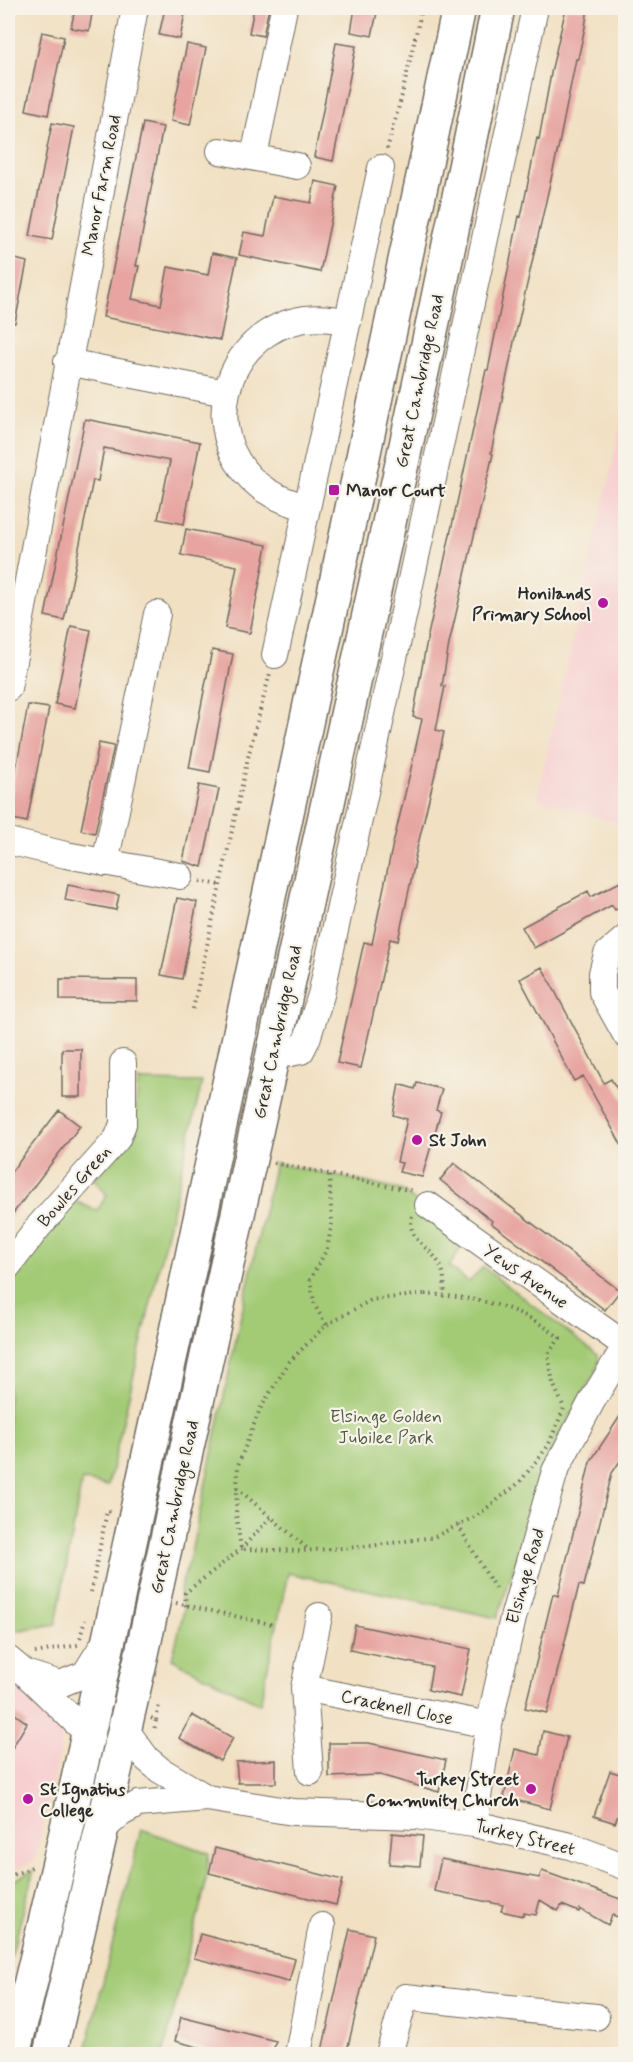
<svg xmlns="http://www.w3.org/2000/svg" width="633" height="2062" font-family="Mynerve,sans-serif">
  <rect width="100%" height="100%" fill="#f7f3e8"/>
  <filter id="ink" filterUnits="userSpaceOnUse"><feTurbulence type="fractalNoise" baseFrequency=".0167" numOctaves="2"/><feDisplacementMap in="SourceGraphic" scale="12" xChannelSelector="R" yChannelSelector="G"/><feConvolveMatrix kernelMatrix="1 2 1 2 8 2 1 2 1" color-interpolation-filters="sRGB"/></filter>
  <filter id="wash" filterUnits="userSpaceOnUse"><feTurbulence type="fractalNoise" baseFrequency=".008" numOctaves="4" result="noise"/><feDisplacementMap in="SourceGraphic" scale="24" xChannelSelector="R" yChannelSelector="G"/><feGaussianBlur stdDeviation="1.35" result="paint"/><feColorMatrix in="noise" values="0 0 0 0 0 0 0 0 0 0 0 0 0 0 0 0 0 1.4 0 .05"/><feComposite in="paint" operator="in"/></filter>
  <g filter="url(#wash)">
    <rect width="100%" height="100%" fill="#f1e0c2"/>
    <!-- built -->
    <path fill="#f7cfd1" d="M 625,407 L 626,826 L 625,826 L 537,798 Z
      M 8,1674 L 58,1715 L 63,1738 L 35,1860 L 8,1873 Z"/>
    <!-- green -->
    <path fill="#a3cb76" stroke="#677b50" stroke-width="1.5" d="M 138,1081 L 202,1082 L 108,1486 L 82,1480 L 56,1624 L 8,1632 L 8,1282 L 75,1201 L 97,1211 L 107,1195 L 94,1179 L 134,1134 Z
      M 275,1163 L 401,1190 L 465,1241 L 449,1267 L 469,1282 L 483,1267 L 598,1355 L 598,1366 L 549,1455 L 531,1520 L 497,1618 L 288,1573 L 260,1704 L 172,1659 L 184,1610 L 179,1593 L 191,1553 L 240,1320 Z
      M 141,1829 L 209,1853 L 205,1887 L 163,2054 L 85,2054 Z
      M 34,1870 L 8,1968 L 8,1883 Z"/>
    <g id="blocks">
      <!-- building -->
      <path fill="#e7a4a0" d="M 75,8 L 93,8 L 89,31 L 71,28 Z
        M 165,8 L 186,8 L 180,39 L 159,35 Z
        M 254,8 L 269,8 L 263,36 L 249,33 Z
        M 355,8 L 378,8 L 372,36 L 351,32 Z
        M 566,8 L 588,8 L 585,27 L 578,59 L 576,59 L 559,144 L 515,337 L 491,453 L 493,454 L 449,644 L 442,686 L 445,686 L 436,730 L 444,732 L 435,774 L 414,861 L 415,862 L 398,941 L 390,939 L 361,1068 L 337,1063 L 364,942 L 372,944 L 392,848 L 410,773 L 422,719 L 413,717 L 427,640 L 486,370 L 488,370 L 519,216 L 521,217 L 537,138 L 539,139 L 552,68 Z
        M 42,32 L 64,37 L 48,115 L 26,110 Z
        M 336,43 L 356,46 L 333,161 L 314,157 Z
        M 187,44 L 206,48 L 190,125 L 171,121 Z
        M 52,123 L 74,127 L 52,240 L 30,236 Z
        M 143,123 L 163,127 L 136,266 L 139,266 L 132,299 L 161,305 L 168,267 L 208,275 L 212,253 L 237,258 L 220,340 L 103,317 Z
        M 315,181 L 338,186 L 320,272 L 239,255 L 244,232 L 265,236 L 273,196 L 311,203 Z
        M 8,257 L 27,262 L 15,323 L 8,322 Z
        M 85,419 L 200,442 L 184,524 L 158,519 L 170,461 L 104,448 L 98,481 L 93,480 L 64,620 L 45,616 Z
        M 186,529 L 267,545 L 250,633 L 225,628 L 237,566 L 181,555 Z
        M 71,626 L 91,630 L 75,708 L 55,704 Z
        M 212,650 L 233,654 L 210,772 L 189,768 Z
        M 28,705 L 49,708 L 27,822 L 8,818 L 8,812 Z
        M 99,743 L 114,746 L 95,833 L 81,830 Z
        M 199,785 L 219,789 L 202,867 L 183,861 Z
        M 626,879 L 626,904 L 615,910 L 612,905 L 534,948 L 522,927 L 588,891 L 591,897 Z
        M 68,885 L 119,895 L 116,910 L 65,900 Z
        M 177,898 L 197,902 L 182,979 L 161,975 Z
        M 542,967 L 604,1083 L 611,1079 L 626,1104 L 626,1153 L 583,1076 L 574,1081 L 520,979 Z
        M 60,979 L 137,980 L 137,1001 L 60,1000 Z
        M 62,1049 L 81,1049 L 81,1097 L 62,1097 Z
        M 417,1083 L 442,1089 L 436,1110 L 441,1112 L 422,1177 L 399,1172 L 402,1163 L 397,1162 L 407,1119 L 393,1115 L 399,1084 L 415,1089 Z
        M 59,1110 L 80,1126 L 8,1220 L 8,1176 Z
        M 454,1163 L 620,1291 L 605,1310 L 491,1223 L 492,1221 L 440,1180 Z
        M 626,1407 L 626,1452 L 612,1473 L 584,1586 L 579,1585 L 547,1713 L 525,1708 L 553,1594 L 558,1596 L 590,1462 Z
        M 355,1625 L 471,1649 L 461,1697 L 428,1690 L 432,1667 L 350,1650 Z
        M 8,1709 L 27,1723 L 8,1755 Z
        M 192,1715 L 233,1738 L 220,1761 L 179,1738 Z
        M 543,1731 L 567,1737 L 550,1809 L 504,1797 L 515,1749 L 539,1755 Z
        M 329,1743 L 369,1743 L 446,1760 L 439,1792 L 380,1775 L 329,1777 Z
        M 276,1760 L 276,1783 L 238,1783 L 236,1762 Z
        M 610,1771 L 626,1776 L 626,1810 L 621,1808 L 615,1823 L 594,1816 Z
        M 392,1833 L 423,1836 L 420,1866 L 389,1864 Z
        M 215,1848 L 343,1880 L 336,1905 L 209,1873 Z
        M 441,1859 L 539,1878 L 542,1871 L 623,1900 L 618,1917 L 612,1915 L 608,1925 L 580,1909 L 579,1912 L 562,1905 L 558,1911 L 540,1900 L 536,1915 L 524,1913 L 523,1916 L 501,1911 L 503,1905 L 434,1891 Z
        M 350,1929 L 374,1935 L 346,2055 L 321,2055 Z
        M 200,1934 L 295,1959 L 289,1982 L 194,1958 Z
        M 181,2017 L 276,2041 L 272,2055 L 228,2055 L 175,2041 Z"/>
    </g>
  </g>
  <g filter="url(#ink)">
    <use href="#blocks" fill-opacity="0" stroke="#706a60" stroke-width="1.5"/>
    <g fill="none" stroke-linecap="round" stroke-linejoin="round">
      <!-- minor casing -->
      <g stroke="#706a60" stroke-width="28">
        <path id="minor" d="M 220,151 L 297,166
          M 254,157 L 284,8
          M 67,362 L 226,393
          M 307,507 C 171,478 216,290 348,322
          M 275,655 L 381,168
          M 8,688 L 135,8
          M 8,841 L 66,855 L 180,876
          M 105,863 L 157,614
          M 626,938 L 607,954 L 602,973 L 602,992 L 626,1035
          M 273,1052 L 285,1054 L 301,1051 L 307,1039 L 321,995 L 535,8
          M 428,1205 L 625,1345
          M 8,1266 L 39,1226 L 117,1139 L 123,1124 L 123,1063
          M 8,1659 L 25,1673 L 88,1734
          M 25,1673 L 60,1684 L 85,1674 L 102,1647
          M 304,1688 L 489,1725
          M 125,1729 L 147,1759 L 160,1770 L 207,1798
          M 310,1772 L 304,1688 L 319,1616
          M 474,1824 L 489,1725 L 513,1618 L 555,1471 L 592,1401 L 626,1345
          M 103,1829 L 120,1814 L 138,1804 L 207,1798 L 293,1812 L 416,1816 L 474,1824 L 570,1846 L 626,1867
          M 298,2054 L 322,1926
          M 389,2054 L 405,1997 L 596,2017"/>
      </g>
      <!-- highway casing -->
      <g stroke="#706a60" stroke-width="36">
        <path id="highway" d="M 13,2054 C 73,1816 122,1575 175,1336 C 272,893 368,451 459,8
          M 50,2054 L 143,1649 L 434,317 L 498,8"/>
      </g>
      <!-- path -->
      <path stroke="#706a60" stroke-width="4" stroke-dasharray="1.5 4.5" stroke-linecap="butt" d="M 387,149 L 401,99 L 422,8
        M 200,881 L 220,885
        M 193,1009 L 249,753 L 270,673
        M 274,1163 L 413,1191
        M 412,1216 C 406,1242 431,1245 441,1267 C 445,1275 444,1286 445,1295
        M 425,1294 C 478,1298 517,1304 560,1338 L 548,1354 L 553,1383 L 564,1408 L 548,1446 L 519,1483 L 478,1515 L 434,1537 L 370,1546 L 300,1551 L 241,1549 L 236,1514 L 238,1465 L 260,1409 L 289,1362 L 326,1325 L 371,1300 Z
        M 326,1325 L 315,1306 L 310,1280 L 327,1249 L 332,1223 L 329,1175
        M 237,1488 L 309,1550
        M 458,1525 L 497,1592
        M 91,1592 L 107,1511 L 110,1512
        M 176,1603 L 275,1625
        M 186,1606 L 185,1593 L 241,1549 L 271,1517
        M 80,1638 L 85,1620
        M 35,1653 L 78,1645
        M 151,1718 L 156,1720 L 154,1731
        M 156,1720 L 159,1705
        M 8,1877 L 32,1867"/>
      <!-- minor -->
      <use href="#minor" stroke="#fff" stroke-width="26"/>
      <!-- highway -->
      <use href="#highway" stroke="#fff" stroke-width="33"/>
    </g>
  </g>
  <!-- markers -->
  <g fill="#b5179e" stroke="#f7f3e8" stroke-width="2">
    <rect x="328" y="484" width="12" height="12" rx="3"/>
    <circle cx="603" cy="603" r="6"/>
    <circle cx="417" cy="1140" r="6"/>
    <circle cx="531" cy="1789" r="6"/>
    <circle cx="28" cy="1799" r="6"/>
  </g>
  <g text-anchor="middle" stroke-width="4.5" stroke-linejoin="round" paint-order="stroke">
    <!-- street labels -->
    <g font-size="18" fill="#2b2b2b" stroke="#f7f3e8">
      <text transform="translate(101 185) rotate(-79)" y="6">Manor Farm Road</text>
      <text transform="translate(419 381) rotate(-78)" y="6">Great Cambridge Road</text>
      <text transform="translate(277 1032) rotate(-78)" y="6">Great Cambridge Road</text>
      <text transform="translate(74 1186) rotate(-49)" y="6">Bowles Green</text>
      <text transform="translate(526 1276) rotate(35)" y="6">Yews Avenue</text>
      <text transform="translate(174 1507) rotate(-78)" y="6">Great Cambridge Road</text>
      <text transform="translate(525 1576) rotate(-74)" y="6">Elsinge Road</text>
      <text transform="translate(397 1707) rotate(12)" y="6">Cracknell Close</text>
      <text transform="translate(525 1837) rotate(14)" y="6">Turkey Street</text>
    </g>
    <!-- poi labels -->
    <g font-size="18" font-weight="bold" fill="#2b2b2b" stroke="#f7f3e8" text-anchor="start">
      <text x="346" y="496">Manor Court</text>
      <text x="591" y="599" text-anchor="end">Honilands<tspan x="591" dy="21">Primary School</tspan></text>
      <text x="429" y="1146">St John</text>
      <text x="519" y="1785" text-anchor="end">Turkey Street<tspan x="519" dy="21">Community Church</tspan></text>
      <text x="40" y="1795">St Ignatius<tspan x="40" dy="21">College</tspan></text>
    </g>
    <!-- park labels -->
    <g font-size="18" fill="#4f5b42" stroke="#f7f3e8">
      <text x="386" y="1422">Elsinge Golden<tspan x="386" dy="21">Jubilee Park</tspan></text>
    </g>
  </g>
  <!-- margin -->
  <rect width="633" height="2062" fill="none" stroke="#f7f3e8" stroke-width="30"/>
</svg>
